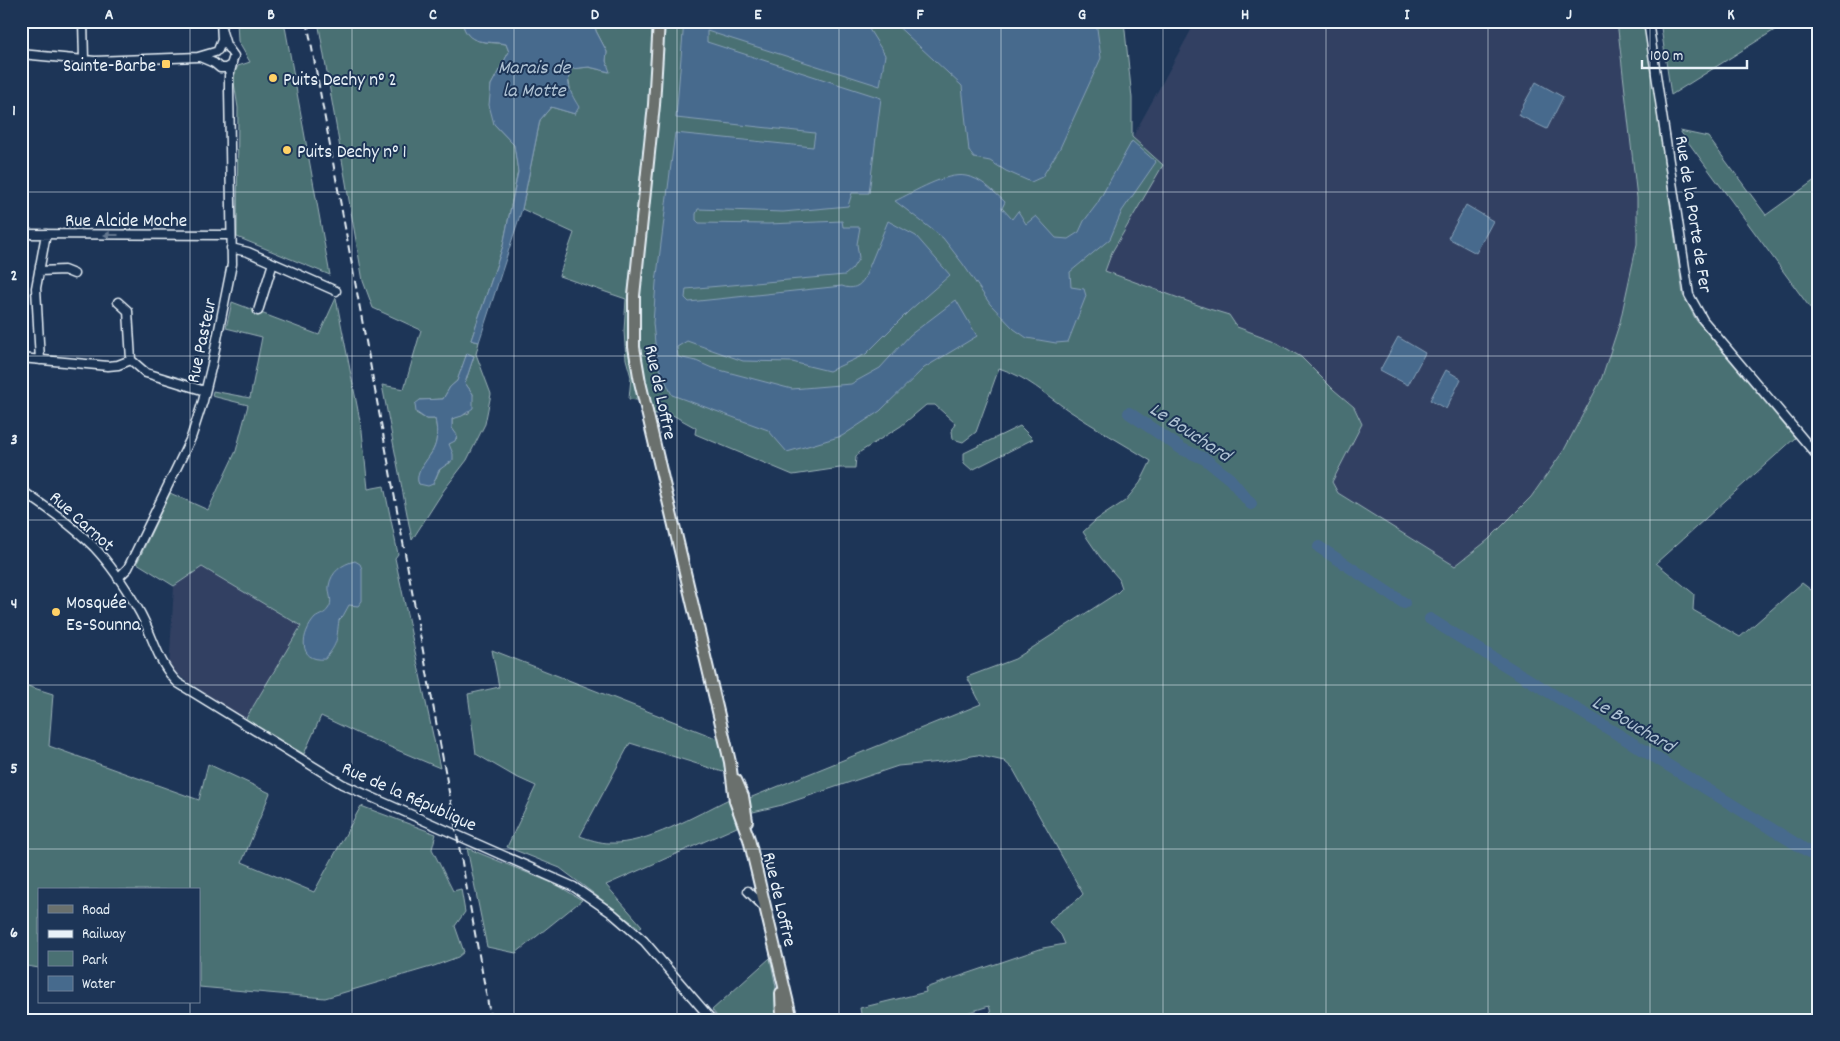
<svg xmlns="http://www.w3.org/2000/svg" width="1840" height="1041" font-family="Dekko,sans-serif">
  <rect width="100%" height="100%" fill="#1d3557"/>
  <filter id="ink" filterUnits="userSpaceOnUse"><feTurbulence type="fractalNoise" baseFrequency=".02" numOctaves="2"/><feDisplacementMap in="SourceGraphic" scale="10" xChannelSelector="R" yChannelSelector="G"/><feConvolveMatrix kernelMatrix="1 2 1 2 8 2 1 2 1" color-interpolation-filters="sRGB"/></filter>
  <g filter="url(#ink)">
    <!-- built -->
    <path fill="#304062" d="M 1196,21 L 1617,21 L 1637,198 L 1637,244 L 1620,322 L 1601,380 L 1564,450 L 1531,497 L 1488,540 L 1455,566 L 1338,493 L 1332,482 L 1362,424 L 1354,407 L 1272,340 L 1237,327 L 1229,315 L 1206,308 L 1104,271 L 1112,252 L 1132,138 Z
      M 202,567 L 301,626 L 245,720 L 169,669 L 174,586 Z"/>
    <!-- green -->
    <path fill="#4a7073" stroke="#99b0b6" fill-rule="evenodd" d="M 237,21 L 284,21 L 330,275 L 237,237 L 238,108 L 233,76 L 238,66 L 250,62 L 238,41 Z
      M 318,21 L 462,21 C 467,46 486,41 506,44 L 509,52 L 491,85 L 494,124 L 514,145 L 518,171 L 503,246 L 471,340 L 479,342 L 476,354 L 491,394 L 485,424 L 467,460 L 444,490 L 412,540 L 382,385 L 404,389 L 421,330 L 373,308 L 363,281 ZM 467,354 L 474,356 L 465,383 L 473,394 L 469,413 L 452,419 L 452,428 L 457,438 L 449,444 L 450,463 C 442,466 439,469 436,478 L 419,484 C 414,472 430,458 434,448 C 438,439 437,428 435,419 L 426,419 L 416,413 L 420,400 L 443,399 L 450,387 L 457,381 Z
      M 594,21 L 1124,21 L 1132,98 L 1132,137 L 1163,165 L 1112,252 L 1105,271 L 1206,308 L 1229,315 L 1237,327 L 1272,340 L 1301,357 L 1334,390 L 1354,407 L 1362,424 L 1332,482 L 1338,493 L 1455,566 L 1488,540 L 1531,497 L 1564,450 L 1601,380 L 1620,322 L 1637,244 L 1637,198 L 1617,21 L 1644,21 L 1683,295 L 1696,320 L 1795,438 L 1656,563 L 1694,594 L 1693,610 L 1740,637 L 1802,583 L 1819,596 L 1819,1020 L 1102,1020 L 1090,1015 L 1068,1020 L 993,1020 L 989,1006 L 960,1015 L 960,1020 L 862,1020 L 860,1008 L 926,992 L 925,988 L 1043,948 L 1065,944 L 1061,935 L 1049,922 C 1059,910 1073,906 1083,894 L 1013,769 L 1004,761 L 977,755 L 941,762 L 898,766 L 782,805 L 749,813 L 747,799 L 981,704 L 967,677 L 1015,659 L 1117,593 L 1122,588 L 1119,579 L 1100,557 L 1083,532 L 1096,520 L 1125,501 L 1140,483 L 1151,461 C 1124,444 1095,428 1068,410 C 1043,393 1029,378 999,368 L 976,432 L 963,442 L 953,439 L 952,431 L 955,423 L 935,405 L 926,405 L 901,426 L 860,452 L 856,457 L 855,468 L 840,468 L 793,475 L 695,434 L 696,428 L 669,413 L 654,414 L 651,402 L 629,399 L 631,377 L 626,359 L 624,331 L 626,299 L 559,276 L 574,233 L 522,209 L 540,120 L 551,107 L 575,114 L 568,77 L 571,69 L 589,67 L 609,72 L 606,61 L 607,52 L 596,31 Z
      M 1660,21 L 1789,21 L 1671,95 Z
      M 1680,131 L 1708,137 L 1766,215 L 1819,177 L 1819,320 Z
      M 336,298 L 362,431 L 368,489 L 384,486 L 398,554 L 395,558 L 440,768 L 359,734 L 321,716 L 304,754 L 245,720 L 301,626 L 202,567 L 174,586 L 137,563 L 170,493 L 208,510 L 236,451 L 248,405 L 212,396 L 213,391 L 250,398 L 262,337 L 226,328 L 232,302 L 319,335 Z
      M 1020,426 L 1033,439 L 972,470 L 964,463 L 964,453 Z
      M 492,650 L 721,740 L 728,768 L 723,772 L 630,743 L 580,836 C 588,839 600,843 610,843 C 646,845 696,815 729,799 L 737,827 L 606,885 L 642,926 L 639,928 L 560,868 L 507,847 L 536,786 L 514,776 L 476,754 L 468,694 L 499,687 Z
      M 21,684 L 53,694 L 49,746 L 199,800 L 208,764 L 270,793 L 242,862 L 314,892 L 361,806 L 436,834 L 432,849 L 453,891 L 461,889 L 465,912 L 455,926 L 464,952 L 458,957 L 434,966 L 325,998 L 199,987 L 199,890 L 39,890 L 39,968 L 21,965 Z
      M 467,848 L 557,885 L 582,900 L 516,953 L 487,947 Z
      M 770,958 L 776,987 L 777,1020 L 720,1020 L 712,1010 Z"/>
    <!-- water -->
    <path fill="#466a8d" stroke="#87a0b8" d="M 462,21 L 594,21 L 596,31 L 607,52 L 606,61 L 610,72 L 589,67 L 571,69 C 565,84 571,94 579,107 L 575,114 L 551,107 L 540,120 L 522,209 L 479,342 L 471,340 L 503,246 L 518,172 L 514,145 L 494,124 L 489,105 L 491,85 L 509,52 L 506,44 C 486,40 467,47 462,21 Z
      M 684,21 L 864,21 L 885,55 L 880,86 L 707,31 L 707,42 L 881,98 L 869,193 L 852,193 L 848,206 L 783,212 L 698,209 L 696,214 L 696,220 L 699,223 L 768,224 L 842,221 L 843,227 L 860,227 L 857,244 L 859,258 L 852,269 L 845,275 L 686,289 L 685,298 L 689,302 L 842,286 C 852,290 860,287 865,277 L 888,221 L 916,236 L 950,275 L 909,311 L 866,354 L 829,371 L 792,362 L 743,361 L 687,341 L 677,347 L 678,357 L 696,361 L 712,368 L 792,389 L 851,384 L 880,368 L 910,335 L 956,300 L 977,336 L 924,368 L 880,411 L 842,436 L 787,452 L 768,430 L 672,395 L 657,363 L 653,323 L 656,283 L 675,133 L 813,147 L 815,133 L 676,118 Z
      M 892,21 L 1096,21 L 1101,58 L 1060,148 L 1042,177 L 1031,182 L 1006,171 L 990,161 L 974,158 L 969,151 L 962,86 Z
      M 1536,82 L 1563,97 L 1547,129 L 1518,115 Z
      M 1132,141 L 1156,162 L 1122,211 L 1110,239 L 1070,272 L 1071,287 L 1084,289 L 1086,296 L 1068,342 L 1056,343 L 1027,338 L 1014,329 L 990,304 L 963,264 L 943,238 L 895,201 C 914,192 946,172 966,176 C 981,178 994,192 1005,202 L 1002,208 L 1012,219 L 1018,211 L 1026,224 L 1036,216 L 1056,238 L 1068,239 L 1079,232 L 1084,221 L 1097,204 Z
      M 1466,205 L 1493,221 L 1476,253 L 1448,238 Z
      M 1398,337 L 1425,353 L 1408,385 L 1380,370 Z
      M 467,353 L 474,356 L 465,383 L 473,394 L 473,408 L 462,416 L 452,419 L 452,428 L 457,435 L 455,441 L 449,444 L 453,454 L 453,460 L 439,470 L 433,484 L 428,486 L 419,484 C 413,473 430,458 434,448 C 438,439 437,428 435,419 L 426,419 L 416,412 L 415,404 L 420,400 L 443,399 L 450,387 L 457,381 Z
      M 1446,370 L 1461,379 L 1446,409 L 1430,400 Z
      M 355,561 L 360,564 L 362,569 L 362,601 L 358,606 L 349,605 L 343,616 L 339,620 C 336,640 339,642 325,659 C 297,662 301,633 315,618 C 319,615 325,614 328,609 C 334,602 328,594 329,586 C 331,572 342,564 355,561 Z"/>
    <g fill="none" stroke-linecap="round" stroke-linejoin="round">
      <!-- river -->
      <path stroke="#466a8d" stroke-width="12" d="M 1129,413 L 1182,449 L 1205,459 L 1230,479 L 1251,504
        M 1319,547 L 1404,603
        M 1430,619 L 1819,858"/>
      <!-- minor casing -->
      <g stroke="#e8f1f8" stroke-width="11">
        <path id="minor" d="M 83,21 L 84,60
          M 1648,21 L 1689,295 L 1703,320 L 1819,458
          M 218,50 L 222,40 L 221,21
          M 21,54 L 95,61 L 198,57 L 215,52
          M 200,57 L 214,63 L 220,68 L 226,68 L 231,65 L 234,56 L 226,45 L 222,32
          M 21,234 L 230,235
          M 231,248 L 248,252 L 336,291
          M 39,271 L 64,270 L 74,274
          M 118,302 L 128,311 L 131,360
          M 258,311 L 273,263
          M 21,358 L 108,366 L 118,365 L 131,360 L 146,373 L 205,391
          M 40,360 L 36,288 L 46,234
          M 21,490 C 46,507 72,525 94,547 C 111,565 126,588 138,609 C 153,634 157,663 178,683 L 342,784 L 574,887 L 613,914 L 644,941 L 712,1020
          M 118,578 L 128,568 L 191,438 L 203,401 L 212,364 L 232,264 L 229,88 L 229,76 L 232,64
          M 748,891 L 766,909"/>
      </g>
      <!-- major casing -->
      <g stroke="#e8f1f8" stroke-width="14">
        <path id="major" d="M 659,21 L 654,105 L 634,296 L 634,347 L 640,382 L 730,762 L 735,801 L 749,839 L 792,1020
          M 736,780 L 743,796 L 747,821
          M 781,993 L 782,1020"/>
      </g>
      <!-- minor -->
      <use href="#minor" stroke="#1d3557" stroke-width="8"/>
      <!-- major -->
      <use href="#major" stroke="#6a706d" stroke-width="10"/>
      <!-- rail -->
      <path stroke="#e8f1f8" stroke-width="2" stroke-dasharray="8 4" stroke-linecap="butt" d="M 307,21 L 491,1020"/>
    </g>
    <!-- one-way arrows -->
    <defs><path id="oneway-solid" d="M-6-.8H1V-3.2L6.5 0L1 3.2V.8H-6Z" transform="scale(1.25)"/></defs>
    <use fill="#64778f" href="#oneway-solid" transform="translate(111 235) rotate(-180)"/>
  </g>
  <!-- grid -->
  <path fill="none" stroke="#e8f1f8" stroke-width="1" stroke-opacity="0.55" d="M 190,21 L 190,890M 352,21 L 352,1020M 514,21 L 514,1020M 677,21 L 677,1020M 839,21 L 839,1020M 1001,21 L 1001,1020M 1163,21 L 1163,1020M 1326,21 L 1326,1020M 1488,21 L 1488,1020M 1650,21 L 1650,1020M 21,192 L 1819,192M 21,356 L 1819,356M 21,520 L 1819,520M 21,685 L 1819,685M 21,849 L 1819,849M 190,1002 L 190,1020"/>
  <!-- markers -->
  <g fill="#ffd166" stroke="#1d3557" stroke-width="2">
    <rect x="161" y="59" width="10" height="10" rx="2.5"/>
    <circle cx="273" cy="78" r="5"/>
    <circle cx="287" cy="150" r="5"/>
    <circle cx="56" cy="612" r="5"/>
  </g>
  <g text-anchor="middle" stroke-width="4" stroke-linejoin="round" paint-order="stroke">
    <!-- poi labels -->
    <g font-size="19" fill="#e8f1f8" stroke="#1d3557" text-anchor="start">
      <text x="156" y="71" text-anchor="end">Sainte-Barbe</text>
      <text x="283" y="85">Puits Dechy n° 2</text>
      <text x="297" y="157">Puits Dechy n° 1</text>
      <text x="66" y="608">Mosquée<tspan x="66" dy="22">Es-Sounna</tspan></text>
    </g>
    <!-- street labels -->
    <g font-size="19" fill="#e8f1f8" stroke="#1d3557">
      <text transform="translate(1695 214) rotate(81)" y="7">Rue de la Porte de Fer</text>
      <text x="126" y="226">Rue Alcide Moche</text>
      <text transform="translate(200 340) rotate(-78)" y="7">Rue Pasteur</text>
      <text transform="translate(662 392) rotate(78)" y="7">Rue de Loffre</text>
      <text transform="translate(83 520) rotate(42)" y="7">Rue Carnot</text>
      <text transform="translate(410 795) rotate(24)" y="7">Rue de la République</text>
      <text transform="translate(781 899) rotate(77)" y="7">Rue de Loffre</text>
    </g>
    <!-- water labels -->
    <g font-size="20" font-style="italic" fill="#afc2d3" stroke="#1d3557">
      <text x="534" y="73">Marais de<tspan x="534" dy="23">la Motte</tspan></text>
      <text transform="translate(1191 431) rotate(33)" y="7">Le Bouchard</text>
      <text transform="translate(1634 723) rotate(31)" y="7">Le Bouchard</text>
    </g>
  </g>
  <!-- margin -->
  <rect width="1840" height="1041" fill="none" stroke="#1d3557" stroke-width="55"/>
  <!-- legend -->
  <rect x="38" y="888" width="162" height="115" fill="#1d3557" stroke="#6e8097"/>
  <rect x="48" y="905" width="25" height="8" fill="#6a706d" stroke="#6e8097"/>
  <text x="82" y="914" font-size="15" fill="#e8f1f8">Road</text>
  <rect x="48" y="930" width="25" height="8" fill="#e8f1f8" stroke="#6e8097"/>
  <text x="82" y="938" font-size="15" fill="#e8f1f8">Railway</text>
  <rect x="48" y="951" width="25" height="15" fill="#4a7073" stroke="#6e8097"/>
  <text x="82" y="964" font-size="15" fill="#e8f1f8">Park</text>
  <rect x="48" y="976" width="25" height="15" fill="#466a8d" stroke="#6e8097"/>
  <text x="82" y="988" font-size="15" fill="#e8f1f8">Water</text>
  <!-- scale -->
  <path d="M1642 60v8h105v-8" fill="none" stroke="#e8f1f8" stroke-width="2.5"/>
  <text x="1650" y="60" font-size="15" fill="#e8f1f8" stroke="#1d3557" stroke-width="4" paint-order="stroke">100 m</text>
  <rect x="28" y="28" width="1784" height="986" fill="none" stroke="#e8f1f8" stroke-width="2"/>
  <g font-size="16" text-anchor="middle" font-weight="bold" fill="#e8f1f8">
    <text x="109" y="19">A</text>
    <text x="271" y="19">B</text>
    <text x="433" y="19">C</text>
    <text x="595" y="19">D</text>
    <text x="758" y="19">E</text>
    <text x="920" y="19">F</text>
    <text x="1082" y="19">G</text>
    <text x="1245" y="19">H</text>
    <text x="1407" y="19">I</text>
    <text x="1569" y="19">J</text>
    <text x="1731" y="19">K</text>
    <text x="14" y="115">1</text>
    <text x="14" y="280">2</text>
    <text x="14" y="444">3</text>
    <text x="14" y="608">4</text>
    <text x="14" y="773">5</text>
    <text x="14" y="937">6</text>
  </g>
</svg>
